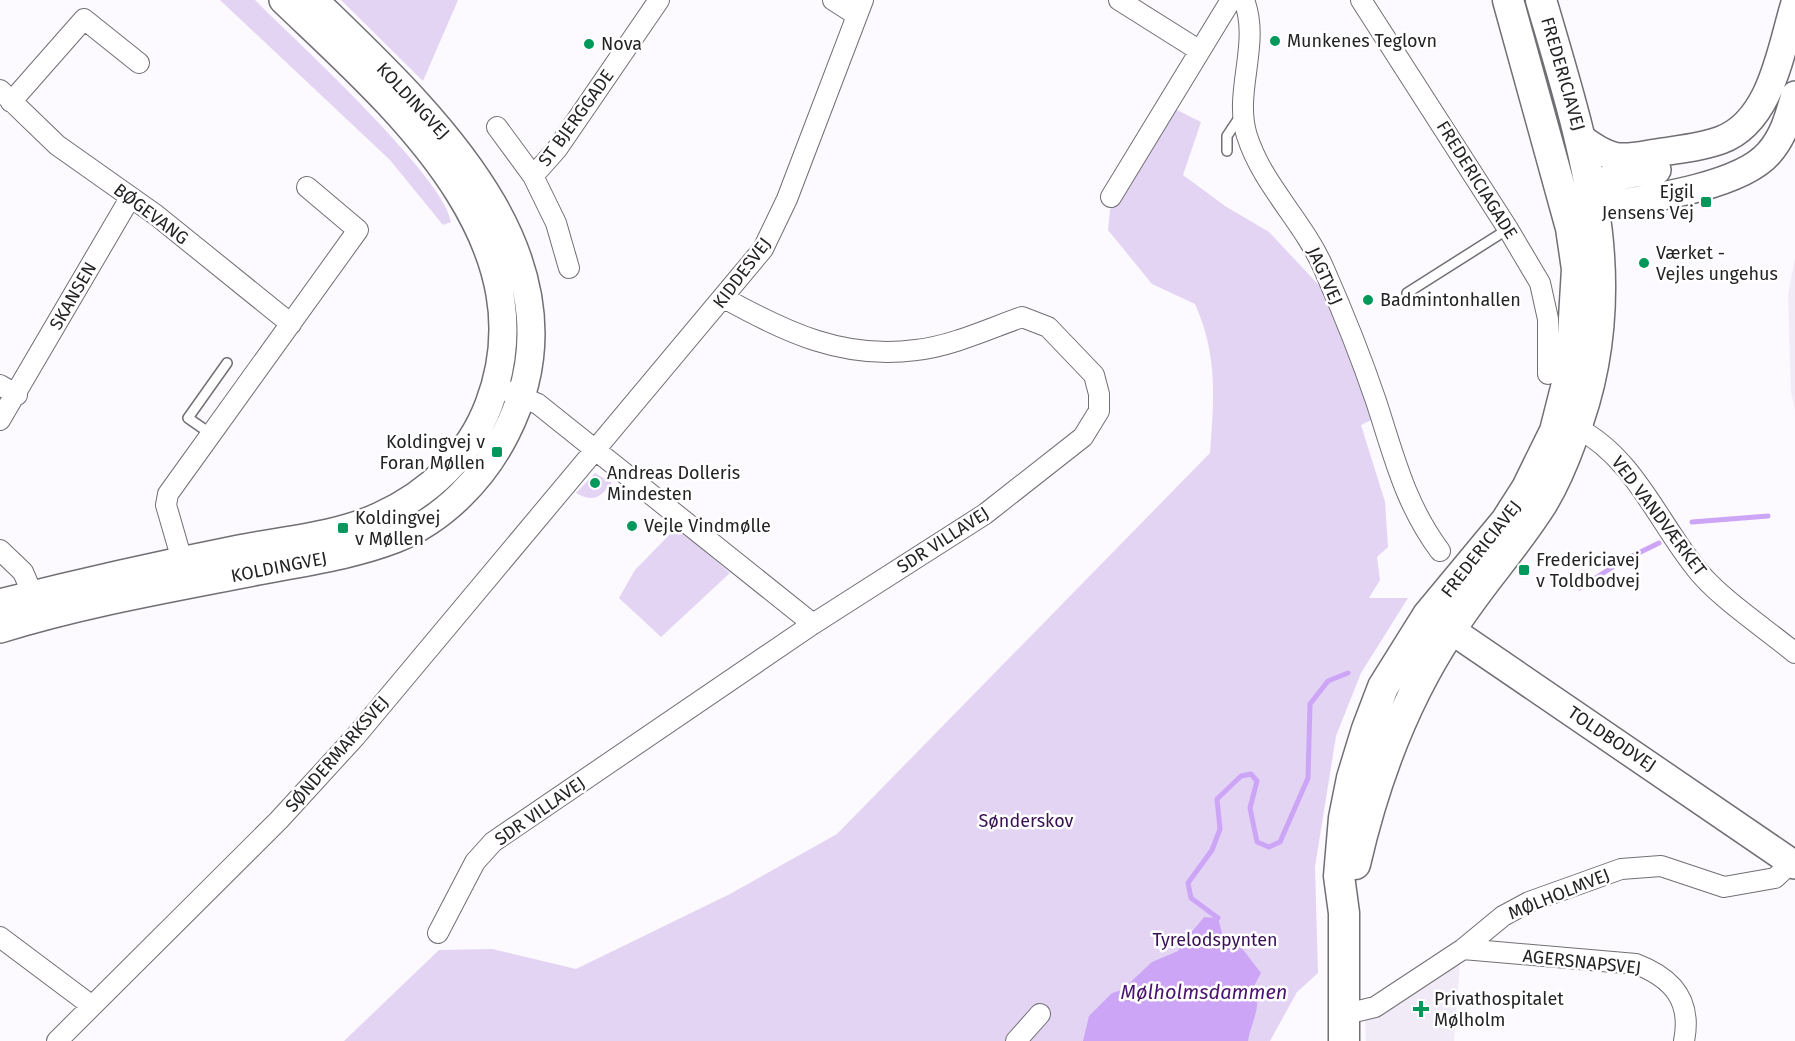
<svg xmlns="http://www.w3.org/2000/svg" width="1795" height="1041" font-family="'Fira Sans',sans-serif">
  <rect width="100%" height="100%" fill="#fcf9ff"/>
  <!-- built -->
  <path fill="#f1ebf8" d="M 1795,258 L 1795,410 L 1791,392 L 1788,295 Z
    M 1460,962 L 1454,1041 L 1366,1041 L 1365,1020 Z"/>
  <!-- green -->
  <path fill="#e3d4f4" d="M 220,0 L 255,0 L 268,13 C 305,49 445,179 451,222 L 443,225 L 390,160 Z
    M 341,0 L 458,0 L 423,81 Z
    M 1175,109 L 1201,122 L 1183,175 L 1225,206 L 1269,232 L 1329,296 L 1373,419 L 1361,425 L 1385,502 L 1388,547 L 1377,557 L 1380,580 L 1369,598 L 1408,598 L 1361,673 L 1336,736 L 1315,867 L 1318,973 L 1297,992 L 1270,1041 L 344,1041 L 439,950 L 492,949 L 576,969 L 730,894 L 837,834 L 1210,453 C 1214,399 1218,355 1195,304 L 1152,284 L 1108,230 L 1110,210 L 1151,143 Z
    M 595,473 L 612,483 C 600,497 594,503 576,493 Z
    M 677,527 L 730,573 L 661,637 L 619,598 L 635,570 Z"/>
  <!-- water -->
  <path fill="#cda5f6" d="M 1204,917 L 1218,918 L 1222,933 L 1241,947 L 1261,973 L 1254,986 C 1263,1006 1251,1022 1248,1041 L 1083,1041 L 1089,1016 L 1112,993 L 1122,990 L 1152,962 L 1178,951 C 1184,937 1195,930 1204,917 Z"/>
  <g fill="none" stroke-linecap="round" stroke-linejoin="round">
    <!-- stream -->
    <path stroke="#cda5f6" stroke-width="5" d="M 1692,522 L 1768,516
      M 1580,588 L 1622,561 L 1659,543
      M 1218,918 L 1191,898 L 1188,883 L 1212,850 L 1220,829 L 1217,799 L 1241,776 L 1251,774 L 1257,781 L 1250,808 L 1257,842 L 1269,847 L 1280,842 L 1308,778 L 1310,704 L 1328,681 L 1348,673"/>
    <!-- service casing -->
    <g stroke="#716f74" stroke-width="12">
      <path id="service" d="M 1227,151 L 1227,136 L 1241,115
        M 1407,293 L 1508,229
        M 211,434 L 188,418 L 227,363"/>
    </g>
    <!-- minor casing -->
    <g stroke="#716f74" stroke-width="22">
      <path id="minor" d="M 833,0 L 855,14
        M 1119,0 L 1200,51
        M 1244,0 C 1261,44 1233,92 1247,136 C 1263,186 1304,222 1324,269 C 1343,312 1361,357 1376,401 C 1394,456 1405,504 1440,551
        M 1361,0 L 1508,229 L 1540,283 L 1548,319 L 1548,374
        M 0,90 L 57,145 L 156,215 L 291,324
        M 11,102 L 84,19 L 139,63
        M 497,127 L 533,176 L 556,223 L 569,268
        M 533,176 L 557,149 L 659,0
        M 1111,197 L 1231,0
        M 0,385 L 17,395
        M 507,391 L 538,404 L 813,624
        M 0,420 L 130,198
        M 1577,428 C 1632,456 1657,519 1694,566 C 1716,596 1765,628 1795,653
        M 0,550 L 23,572 L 33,595
        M 186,574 L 166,505 L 168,494 L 358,230 L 307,187
        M 438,933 L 475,862 L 493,842 L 813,624 L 985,514 L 1083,437 L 1099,411 L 1099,394 L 1094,375 L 1048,327 L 1022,317 C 988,329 952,346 916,350 C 844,360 785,332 724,298
        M 0,937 L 92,1006
        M 1463,949 L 1636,964 C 1673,978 1692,1001 1684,1041
        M 1346,1014 L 1375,1007 L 1463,949 L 1503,916 L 1529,902 L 1621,869 L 1661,866 L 1724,887 L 1775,878 L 1791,863
        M 57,1041 L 279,820 L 355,737 L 763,249 L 787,199 L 863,0
        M 1016,1041 L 1040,1014"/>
    </g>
    <!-- secondary casing -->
    <g stroke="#716f74" stroke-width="30">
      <path id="secondary" d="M 1581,138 C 1615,164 1623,158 1662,152 C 1682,149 1703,147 1721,140 C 1772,121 1781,48 1795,3
        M 1579,205 C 1592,175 1628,174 1657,170
        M 1596,207 C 1640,200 1739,188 1769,153 C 1784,136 1789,116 1795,95
        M 0,603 C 79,583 159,565 239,549 C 284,540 338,536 380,516 C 430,493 470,455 489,404 C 552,238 389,102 283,0
        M 1432,617 L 1795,865
        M 0,629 C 84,603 172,588 258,571 C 304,562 351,556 395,539 C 443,520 483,479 506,433 C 595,259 427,110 314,0"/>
    </g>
    <!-- primary casing -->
    <g stroke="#716f74" stroke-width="33">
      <path id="primary" d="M 1355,864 C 1374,781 1403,702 1450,631 C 1478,586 1515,547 1543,502 C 1555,482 1564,460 1572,438 C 1632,288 1584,147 1541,0
        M 1344,1041 L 1344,913 L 1339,876 L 1344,818 L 1352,778 L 1367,729 L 1383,687 L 1428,615 L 1506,521 L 1527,488 L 1555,431 L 1571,368 L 1577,269 L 1571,228 L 1508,0"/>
    </g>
    <!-- service -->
    <use href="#service" stroke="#fff" stroke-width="9"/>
    <!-- minor -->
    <use href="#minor" stroke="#fff" stroke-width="20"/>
    <!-- secondary -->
    <use href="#secondary" stroke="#fff" stroke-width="27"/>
    <!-- primary -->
    <use href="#primary" stroke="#fff" stroke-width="30"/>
  </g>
  <!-- markers -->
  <g fill="#00985b" stroke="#fff" stroke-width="2">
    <circle cx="1275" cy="41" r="6"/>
    <circle cx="589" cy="44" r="6"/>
    <rect x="1700" y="196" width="12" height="12" rx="3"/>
    <circle cx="1644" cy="263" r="6"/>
    <circle cx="1368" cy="300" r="6"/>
    <rect x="491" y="446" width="12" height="12" rx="3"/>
    <circle cx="595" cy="483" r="6"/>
    <circle cx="632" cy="526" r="6"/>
    <rect x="337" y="522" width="12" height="12" rx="3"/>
    <rect x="1518" y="564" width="12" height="12" rx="3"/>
    <path d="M1418 1000h6v6h6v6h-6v6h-6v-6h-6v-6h6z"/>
  </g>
  <g text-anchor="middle" stroke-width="5" stroke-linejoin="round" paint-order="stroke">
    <!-- poi labels -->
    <g font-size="18" fill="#242325" stroke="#fff" text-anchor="start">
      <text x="1287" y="47">Munkenes Teglovn</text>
      <text x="601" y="50">Nova</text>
      <text x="1694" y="198" text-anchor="end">Ejgil<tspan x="1694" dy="21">Jensens Vej</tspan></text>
      <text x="1656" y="259">Værket -<tspan x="1656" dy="21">Vejles ungehus</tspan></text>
      <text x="1380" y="306">Badmintonhallen</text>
      <text x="485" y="448" text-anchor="end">Koldingvej v<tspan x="485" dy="21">Foran Møllen</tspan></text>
      <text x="607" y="479">Andreas Dolleris<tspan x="607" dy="21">Mindesten</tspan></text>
      <text x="355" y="524">Koldingvej<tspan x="355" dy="21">v Møllen</tspan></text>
      <text x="644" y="532">Vejle Vindmølle</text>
      <text x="1536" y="566">Fredericiavej<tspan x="1536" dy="21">v Toldbodvej</tspan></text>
      <text x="1434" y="1005">Privathospitalet<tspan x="1434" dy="21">Mølholm</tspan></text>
    </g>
    <!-- street labels -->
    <g font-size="18" fill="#242325" stroke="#fff">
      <text transform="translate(1563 74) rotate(74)" y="6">FREDERICIAVEJ</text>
      <text transform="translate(413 101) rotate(47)" y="6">KOLDINGVEJ</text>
      <text transform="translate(576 118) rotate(-54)" y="6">ST BJERGGADE</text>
      <text transform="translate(1477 180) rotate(58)" y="6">FREDERICIAGADE</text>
      <text transform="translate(151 214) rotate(37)" y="6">BØGEVANG</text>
      <text transform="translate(742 273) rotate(-53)" y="6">KIDDESVEJ</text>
      <text transform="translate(1325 276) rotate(66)" y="6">JAGTVEJ</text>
      <text transform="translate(73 296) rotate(-60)" y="6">SKANSEN</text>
      <text transform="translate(1659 516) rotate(53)" y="6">VED VANDVÆRKET</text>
      <text transform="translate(943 540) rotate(-33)" y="6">SDR VILLAVEJ</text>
      <text transform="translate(1481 549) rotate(-52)" y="6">FREDERICIAVEJ</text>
      <text transform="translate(279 567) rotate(-11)" y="6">KOLDINGVEJ</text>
      <text transform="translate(1612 739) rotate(34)" y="6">TOLDBODVEJ</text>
      <text transform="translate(337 754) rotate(-49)" y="6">SØNDERMARKSVEJ</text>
      <text transform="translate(540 811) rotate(-35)" y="6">SDR VILLAVEJ</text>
      <text transform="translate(1559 894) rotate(-22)" y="6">MØLHOLMVEJ</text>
      <text transform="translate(1582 962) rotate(6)" y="6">AGERSNAPSVEJ</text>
    </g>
    <!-- park labels -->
    <g font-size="18" fill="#390f56" stroke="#fff">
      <text x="1026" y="827">Sønderskov</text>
      <text x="1215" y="946">Tyrelodspynten</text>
    </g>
    <!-- water labels -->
    <g font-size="20" font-style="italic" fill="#4b1171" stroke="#fff">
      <text x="1204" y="999">Mølholmsdammen</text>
    </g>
  </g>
</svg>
